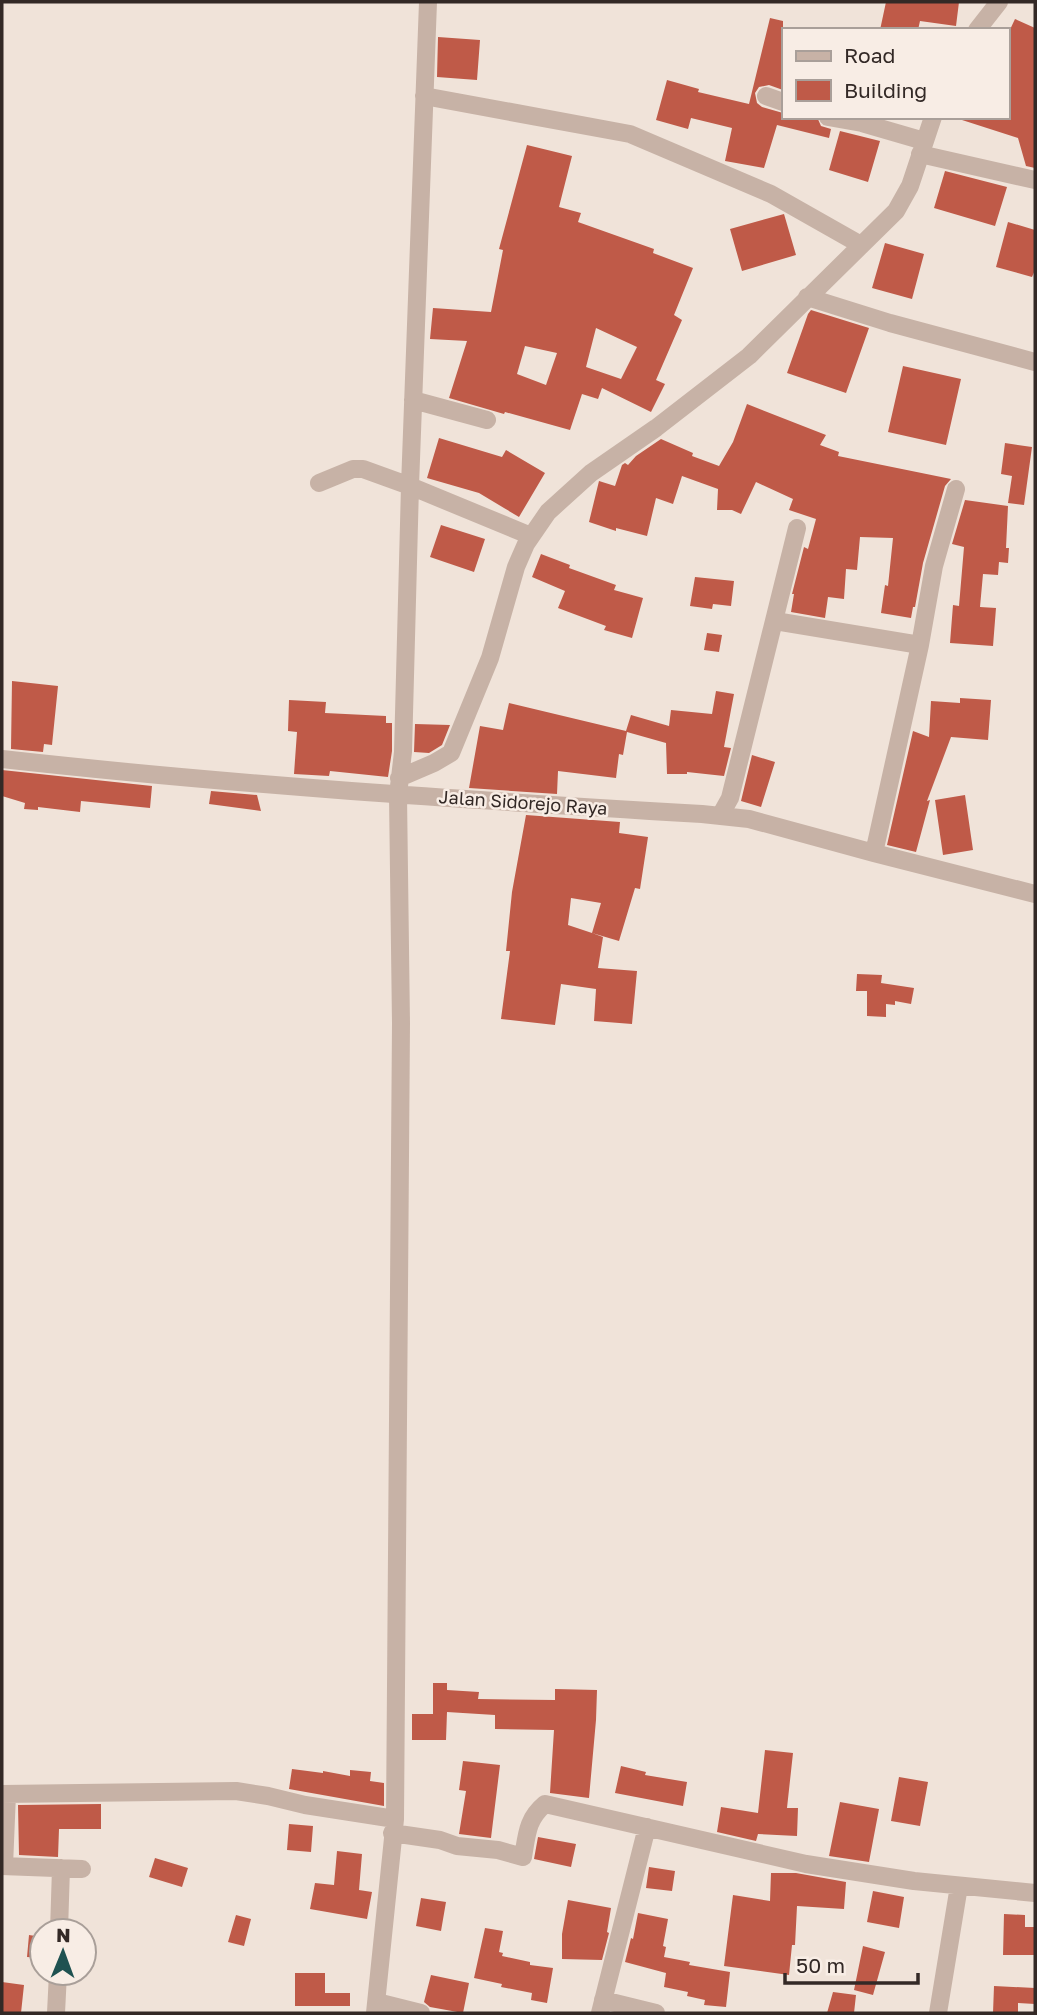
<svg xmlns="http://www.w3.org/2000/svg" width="1037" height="2015" font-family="'Golos Text',sans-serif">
  <rect width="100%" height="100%" fill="#f0e3d9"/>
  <!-- building -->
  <path fill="#bf5a48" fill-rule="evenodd" d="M 886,2 L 959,2 L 956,26 L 920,21 L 918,30 L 880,30 Z
    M 770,18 L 783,21 L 783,90 L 769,85 L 759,87 L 755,93 L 757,103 L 762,107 L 783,113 L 783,117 L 817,117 L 821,126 L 831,129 L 829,138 L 777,125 L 764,168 L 725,161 L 732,128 L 691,118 L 688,129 L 656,120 L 667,80 L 699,89 L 698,92 L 749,104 Z
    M 1015,19 L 1035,28 L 1035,168 L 1026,166 L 1018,138 L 962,120 L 963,117 L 1007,117 L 1007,36 Z
    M 438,37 L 480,40 L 477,80 L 437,77 Z
    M 840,131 L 880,141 L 868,182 L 829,170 Z
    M 527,145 L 572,156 L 559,207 L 581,213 L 578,222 L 654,249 L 653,253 L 693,268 L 674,315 L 682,320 L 656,380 L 665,384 L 651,412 L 602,388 L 598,399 L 582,394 L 570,430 L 505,412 L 504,414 L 449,398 L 467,341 L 430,339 L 433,308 L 491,312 L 503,250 L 499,249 ZM 596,328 L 637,347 L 621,379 L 586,367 ZM 525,346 L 557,353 L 546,385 L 517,374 Z
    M 945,171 L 1007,187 L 995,226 L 934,208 Z
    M 784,214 L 796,255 L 742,271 L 730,229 Z
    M 1008,222 L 1035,230 L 1035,270 L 1032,277 L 996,267 Z
    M 885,243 L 924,254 L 912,299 L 872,288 Z
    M 811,310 L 869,328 L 846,393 L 787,373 L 808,314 Z
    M 903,366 L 961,379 L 946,445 L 888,432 Z
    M 747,404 L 826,435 L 820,445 L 839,452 L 838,456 L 951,479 L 945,486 L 923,563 L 915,607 L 913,607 L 911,618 L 881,613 L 885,585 L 888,586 L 893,538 L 860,537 L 857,570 L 846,569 L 844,599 L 828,597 L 825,618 L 791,612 L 794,594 L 792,594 L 804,547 L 808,549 L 816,519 L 789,510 L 793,499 L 756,482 L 741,514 L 732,510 L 717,510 L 718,489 L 682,476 L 673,504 L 656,498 L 647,536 L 616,528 L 616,531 L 589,522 L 599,481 L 615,486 L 622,465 L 625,463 L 628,465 L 636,456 L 661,439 L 693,453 L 692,456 L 719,466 L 733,442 Z
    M 439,438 L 502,457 L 506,450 L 545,473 L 519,517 L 479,493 L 427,478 Z
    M 1005,443 L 1032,447 L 1024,505 L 1008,503 L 1012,476 L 1001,474 Z
    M 965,500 L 1008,506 L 1006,548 L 1009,548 L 1008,563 L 999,562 L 998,575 L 983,574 L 980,607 L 996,608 L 993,646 L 950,643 L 953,605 L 959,606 L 964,547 L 952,544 Z
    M 441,525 L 485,539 L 474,572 L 430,557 Z
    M 541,554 L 570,565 L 569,568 L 616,585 L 614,590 L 643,598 L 632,638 L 604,630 L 606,626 L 558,608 L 565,591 L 532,577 Z
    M 695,577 L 734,581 L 731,606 L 713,604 L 712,609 L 690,606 Z
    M 707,633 L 722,635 L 719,652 L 704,650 Z
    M 12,681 L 58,686 L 52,745 L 44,744 L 43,752 L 11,749 Z
    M 716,691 L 734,694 L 724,747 L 731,748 L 724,776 L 687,772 L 687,774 L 667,774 L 666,743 L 627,732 L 623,755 L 619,754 L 616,778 L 558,771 L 557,794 L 469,788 L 480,726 L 503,730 L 509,703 L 626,731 L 631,715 L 669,726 L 671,710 L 712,714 Z
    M 960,698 L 991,700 L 988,740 L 951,737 L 927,801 L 930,800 L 916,852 L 887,845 L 913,731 L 929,737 L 931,701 L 960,703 Z
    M 289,700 L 326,702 L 325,713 L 386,716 L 386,723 L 392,723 L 392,751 L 388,777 L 330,771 L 329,776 L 294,774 L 297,732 L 288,731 Z
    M 415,724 L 450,725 L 442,745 L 429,753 L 414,752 Z
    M 752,755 L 775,762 L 761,807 L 741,801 Z
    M 2,770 L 152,786 L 150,808 L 81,801 L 80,812 L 38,807 L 38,810 L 24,809 L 25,803 L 2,796 Z
    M 211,791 L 257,795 L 261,811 L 209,804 Z
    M 965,795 L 973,850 L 943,855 L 935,800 Z
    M 526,815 L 620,822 L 619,833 L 648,837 L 640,889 L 635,888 L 619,941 L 592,933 L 603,937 L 598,968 L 637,971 L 632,1024 L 594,1021 L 596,989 L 561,984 L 555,1025 L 501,1019 L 510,951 L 506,951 L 512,892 ZM 571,898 L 601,903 L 592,933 L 568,925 Z
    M 857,974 L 882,975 L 881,983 L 914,988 L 911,1004 L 895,1001 L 895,1005 L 886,1004 L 886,1017 L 867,1016 L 867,991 L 856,991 Z
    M 433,1683 L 447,1683 L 447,1690 L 479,1692 L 478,1699 L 555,1700 L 555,1689 L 597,1690 L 596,1720 L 589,1798 L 550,1793 L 554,1730 L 495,1729 L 495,1715 L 447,1712 L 446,1740 L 412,1740 L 412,1714 L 433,1714 Z
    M 765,1750 L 793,1753 L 787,1808 L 798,1808 L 797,1836 L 758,1834 L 756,1841 L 717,1832 L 721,1807 L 758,1813 Z
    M 463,1761 L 500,1765 L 491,1838 L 459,1834 L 466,1791 L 459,1790 Z
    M 621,1766 L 646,1772 L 645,1775 L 687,1782 L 683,1806 L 615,1793 Z
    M 292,1769 L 323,1773 L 323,1771 L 350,1776 L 350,1770 L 371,1772 L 370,1781 L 384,1783 L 384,1806 L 289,1789 Z
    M 899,1777 L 928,1782 L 920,1826 L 891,1821 Z
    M 840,1802 L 879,1809 L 869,1862 L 829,1856 Z
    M 101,1804 L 101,1829 L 59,1829 L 58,1857 L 19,1855 L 18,1805 Z
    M 289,1824 L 313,1826 L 311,1852 L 287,1850 Z
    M 538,1837 L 576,1844 L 571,1867 L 534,1859 Z
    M 337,1851 L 362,1854 L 359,1890 L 372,1892 L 367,1919 L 310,1909 L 315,1883 L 334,1885 Z
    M 155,1858 L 188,1868 L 182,1887 L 149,1877 Z
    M 649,1867 L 675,1871 L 672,1891 L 646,1888 Z
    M 771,1873 L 796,1873 L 846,1882 L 844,1909 L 797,1906 L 795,1945 L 792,1945 L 789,1975 L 724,1966 L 733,1895 L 770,1901 Z
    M 873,1891 L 904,1897 L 899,1928 L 867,1922 Z
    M 421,1898 L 446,1902 L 441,1931 L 416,1926 Z
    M 568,1900 L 611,1908 L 607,1932 L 609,1933 L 602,1960 L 562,1959 L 562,1934 Z
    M 638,1913 L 668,1919 L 663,1946 L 666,1947 L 664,1957 L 690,1962 L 689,1965 L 730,1972 L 726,2007 L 704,2005 L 705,2000 L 687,1996 L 688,1992 L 664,1987 L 666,1973 L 625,1962 L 631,1938 L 633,1939 Z
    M 1004,1914 L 1025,1915 L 1025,1927 L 1035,1927 L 1035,1955 L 1003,1955 Z
    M 236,1915 L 251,1919 L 244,1946 L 228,1942 Z
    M 485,1928 L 503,1931 L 499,1952 L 503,1953 L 502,1956 L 530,1962 L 530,1965 L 553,1968 L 547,2003 L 531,2000 L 532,1993 L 501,1987 L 502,1984 L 474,1978 Z
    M 29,1935 L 42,1937 L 42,1958 L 27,1957 Z
    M 863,1946 L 885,1952 L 873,1995 L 854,1990 Z
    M 295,1973 L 325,1973 L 325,1993 L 350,1993 L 350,2006 L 295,2006 Z
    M 431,1975 L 469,1983 L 463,2013 L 430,2007 L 424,2002 Z
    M 2,1982 L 24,1985 L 21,2013 L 2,2013 Z
    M 994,1986 L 1035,1988 L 1035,2004 L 1018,2003 L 1018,2013 L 993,2013 Z
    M 833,1992 L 856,1995 L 854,2013 L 827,2013 Z"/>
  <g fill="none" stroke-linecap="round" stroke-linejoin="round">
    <!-- minor -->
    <path stroke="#c7b2a6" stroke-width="18" d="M 977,30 L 999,2
      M 424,96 L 630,134 L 771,194 L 861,245
      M 766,96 L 783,102
      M 828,117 L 862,123 L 924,141
      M 920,154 L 1035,180
      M 807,297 L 890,323 L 1035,362
      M 413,400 L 487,420
      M 319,483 L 353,469 L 363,469 L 410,486 L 531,536
      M 775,621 L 920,645
      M 2,759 C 234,785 468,800 702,814 L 749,819 L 874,853 L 1035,894
      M 399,778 L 434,763 L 451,753 L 490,658 L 516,567 L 526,544 L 548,512 L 591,473 L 656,428 L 749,356 L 896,211 L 910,186 L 933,117
      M 720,816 L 730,798 L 797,528
      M 874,853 L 920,645 L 934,566 L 956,489
      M 2,1794 L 236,1791 L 268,1796 L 305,1805 L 395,1819
      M 392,1833 L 440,1840 L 457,1846 L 498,1850 L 523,1857 C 527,1834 527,1819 545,1804 L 806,1864 L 914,1881 L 1035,1893
      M 2,1866 L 82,1869
      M 4,1866 L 7,1794
      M 59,1931 L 61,1868
      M 603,2000 L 656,2013
      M 377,2002 L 421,2013
      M 56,2013 L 58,1973
      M 375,2013 L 395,1819 L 401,1023 L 398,795 L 403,752 L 410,486 L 428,2
      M 600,2013 L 647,1827
      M 938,2013 L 959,1886"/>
  </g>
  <g text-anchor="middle" stroke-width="5" stroke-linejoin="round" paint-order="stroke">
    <!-- street labels -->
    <g font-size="18" fill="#332926" stroke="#f8ede5">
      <text transform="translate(523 803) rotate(4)" y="6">Jalan Sidorejo Raya</text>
    </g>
  </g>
  <!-- border -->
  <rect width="1037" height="2015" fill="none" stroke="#332926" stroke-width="7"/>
  <!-- legend -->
  <rect x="782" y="28" width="228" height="91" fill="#f8ede5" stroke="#a99f99" stroke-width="2"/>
  <rect x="796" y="51" width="35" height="10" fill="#c7b2a6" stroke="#a99f99" stroke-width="2"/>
  <text x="844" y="63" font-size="21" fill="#332926">Road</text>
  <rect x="796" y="80" width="35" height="21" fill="#bf5a48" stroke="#a99f99" stroke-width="2"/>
  <text x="844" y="98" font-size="21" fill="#332926">Building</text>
  <!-- north arrow -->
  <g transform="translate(63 1952) rotate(1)"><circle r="33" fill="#f8ede5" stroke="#a99f99" stroke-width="2"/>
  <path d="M0-5L12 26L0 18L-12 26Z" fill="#1f5251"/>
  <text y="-10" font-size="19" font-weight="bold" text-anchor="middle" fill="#332926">N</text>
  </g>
  <!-- scale -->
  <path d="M785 1973v10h133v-10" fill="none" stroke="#332926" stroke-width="3.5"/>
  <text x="796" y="1973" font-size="21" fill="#332926" stroke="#f8ede5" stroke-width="5" paint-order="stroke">50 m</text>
</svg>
